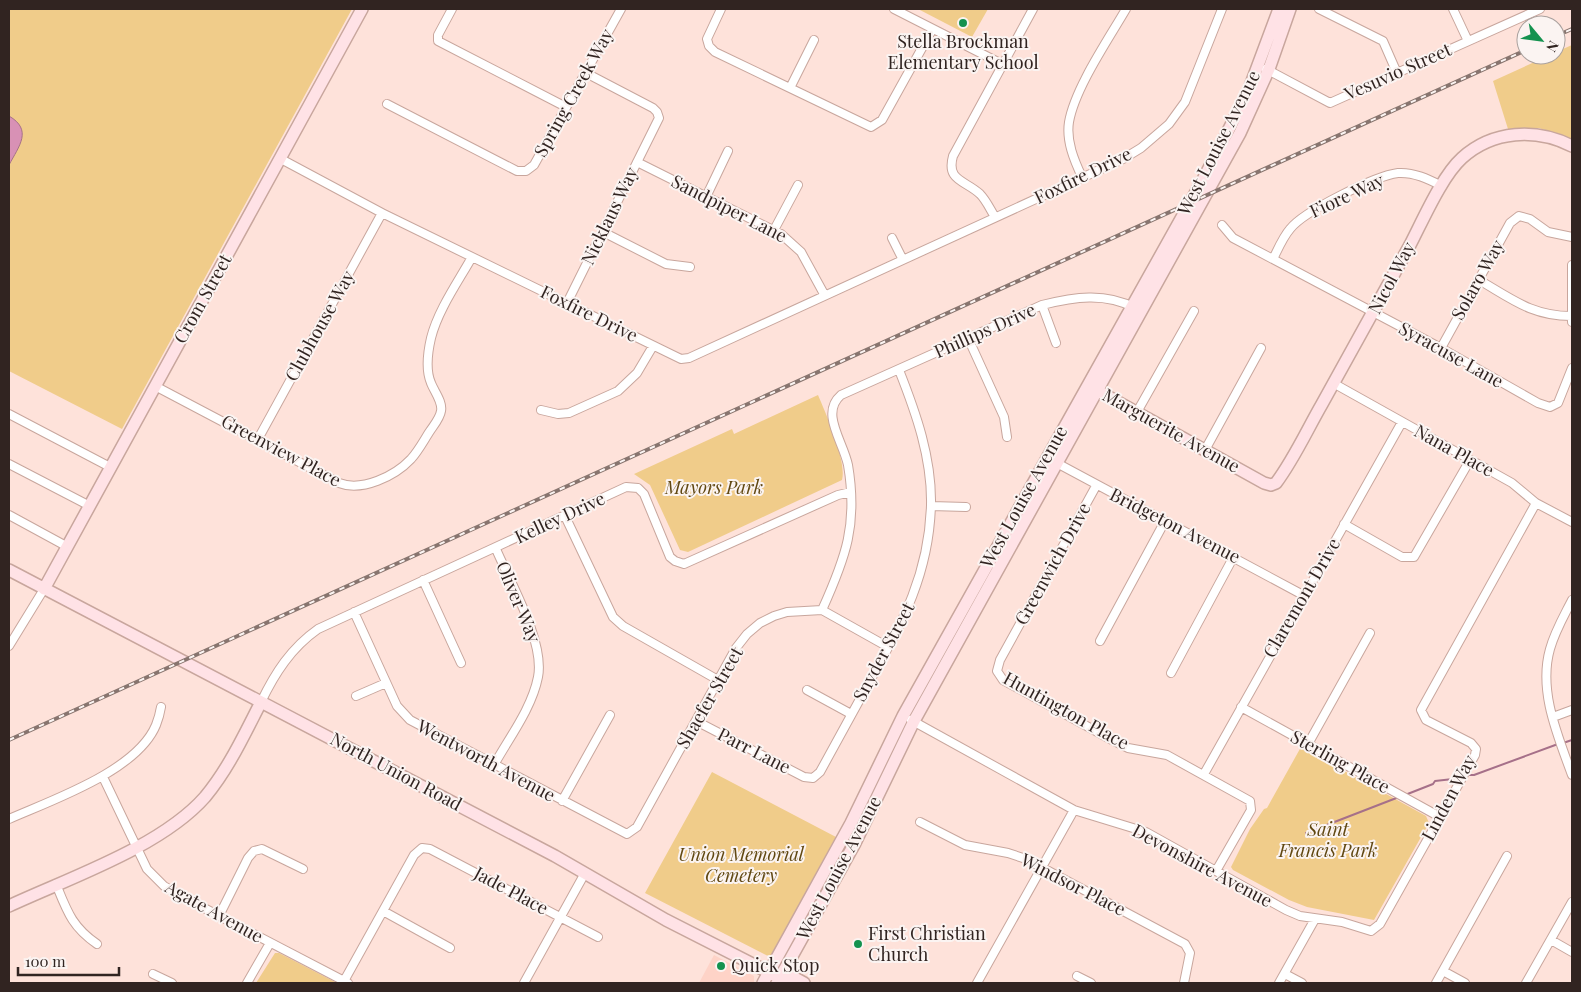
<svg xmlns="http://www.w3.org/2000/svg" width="1581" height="992" font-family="'Playfair Display',serif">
  <rect width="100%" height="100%" fill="#fee2da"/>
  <!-- built -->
  <path fill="#fed3c7" d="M 714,955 L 754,976 L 754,983 L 699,983 Z"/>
  <!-- green -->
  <path fill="#f0cc8a" d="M 9,9 L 352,9 L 122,429 L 9,371 Z
    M 918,9 L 988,9 L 972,37 Z
    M 1572,45 L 1572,139 L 1539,128 L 1508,129 L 1493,81 L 1550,55 L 1556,55 L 1556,52 Z
    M 818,395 C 826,414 847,461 842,480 L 688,552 L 680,550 L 650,485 L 634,474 L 732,429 L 734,434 Z
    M 1301,747 L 1426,816 L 1429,823 L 1374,920 L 1307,907 L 1289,900 L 1233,870 L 1231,867 L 1250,829 L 1264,809 L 1267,808 Z
    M 712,772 L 836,837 L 770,957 L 645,893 Z
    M 275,953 L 279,953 L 337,983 L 256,983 Z"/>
  <!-- water -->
  <path fill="#d891b5" stroke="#a67089" d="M 9,116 C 33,130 19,146 9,165 Z"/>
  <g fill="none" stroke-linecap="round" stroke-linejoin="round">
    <!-- stream -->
    <path stroke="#a67089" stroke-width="2" d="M 1563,743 L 1572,740
      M 1467,775 L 1474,775 L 1558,744
      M 1405,795 L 1433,784 L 1435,781 L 1453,779 L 1459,776
      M 1306,833 L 1399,797"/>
    <!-- street casing -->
    <g stroke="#c8a69d" stroke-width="10">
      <path id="street" d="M 452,9 L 438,35 L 438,41 L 566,107
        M 721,9 L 707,39 L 709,46 L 715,52 L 871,127 L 882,120 L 932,30
        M 894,9 L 1002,64
        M 1319,9 L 1383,41 L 1397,73
        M 1453,9 L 1468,41
        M 1266,69 L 1330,103 L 1540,9
        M 790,88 L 814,40
        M 387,104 L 517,171 L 526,171 L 534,165 L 621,9
        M 281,159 L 382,213 L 681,359 L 689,358 L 1123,159 L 1141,148 L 1169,124 L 1185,102 L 1222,9
        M 637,162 L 781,234 L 801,252 L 824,294
        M 1082,177 C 1074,160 1066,141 1069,122 C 1075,88 1108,40 1126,9
        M 706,197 L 728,151
        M 995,217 C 990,209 986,200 980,194 C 965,180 946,181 953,156 L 1033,9
        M 1222,225 L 1233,238 L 1441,348 L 1538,403 L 1550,407 L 1558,403 L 1572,368
        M 774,230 L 798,185
        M 603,232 L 666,264 L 690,267
        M 892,238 L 902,258
        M 1273,259 C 1278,249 1283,237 1290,229 C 1304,211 1375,176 1398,173 C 1414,172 1428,179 1442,186
        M 1572,265 L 1572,322
        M 1479,280 C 1512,299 1532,316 1571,316
        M 567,303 L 659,118 L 657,112 L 653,108 L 586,73
        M 1042,305 L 1056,343
        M 968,338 L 1004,417 L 1007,437
        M 1441,348 L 1510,223 L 1519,216 L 1530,219 L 1548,232 L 1572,237
        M 1333,383 L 1512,483 L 1536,503 L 1572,522
        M 155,386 L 339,483 C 362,492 395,476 411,459 C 419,450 424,440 430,431 C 434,425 440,418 441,411 C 443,402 434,391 431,383 C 425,369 428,351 431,338 C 438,310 458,282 472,257
        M 541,410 L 558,414 L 569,413 L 618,391 L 637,373 L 653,346
        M 1137,412 L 1194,311
        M 9,414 L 110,467
        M 258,439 L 382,213
        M 1205,450 L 1261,348
        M 1053,461 L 1303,595
        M 9,464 L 88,505
        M 1096,486 L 1000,660 L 997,671 L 1003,680 L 1112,740 L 1128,748 L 1167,755 L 1250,801 L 1251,810 L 1216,871
        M 931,506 L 966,507
        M 9,515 L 66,546
        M 565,516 L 613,617 L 623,626 L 718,680
        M 1344,524 L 1402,557 L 1414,557 L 1470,460
        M 423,580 L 461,663
        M 1572,600 C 1564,616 1555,631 1550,649 C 1538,691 1558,736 1572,775
        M 822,610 C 846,557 858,524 848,465 C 843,441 820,413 841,395 L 1042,305 C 1074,297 1105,292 1135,308
        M 354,612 L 397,706 L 410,720 L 627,834 L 637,827 L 736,648 L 747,634 L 760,623 L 774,616 L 787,612 L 822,610 L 888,647
        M 1100,641 L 1165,521
        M 9,646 L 44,589
        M 1171,673 L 1234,556
        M 807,690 L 851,714
        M 356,696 L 386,683
        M 261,702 C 275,673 291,648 318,629 L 626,487 L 638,488 L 644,494 L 670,557 L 675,561 L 684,564 L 838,495 L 851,492
        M 1241,707 L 1440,817
        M 1553,717 L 1572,710
        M 911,720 L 1074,810 L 1146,832 L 1286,910 L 1300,916 L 1342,922 L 1371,931 L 1380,924 L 1475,755 L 1476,749 L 1471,743 L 1426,720 L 1421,710 L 1536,503
        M 696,721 L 804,777 L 813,778 L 820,772 C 837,741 854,710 871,679 C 903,621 929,574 931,505 C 932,458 916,413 899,370
        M 1308,744 L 1370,633
        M 494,765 C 509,738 532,708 538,677 C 545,642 510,582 496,549
        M 1204,774 L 1402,422
        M 103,777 L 147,869 L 164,886 L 181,896 L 348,983
        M 562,801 L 610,715
        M 9,819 C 52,800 137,771 156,725 C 158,720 160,713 161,707
        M 920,822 L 965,845 L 1008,853 L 1026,859 L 1185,944 L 1190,953 L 1184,983
        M 56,884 C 67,911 72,927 97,944
        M 383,911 L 450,948
        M 219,916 L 248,858 L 254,851 L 262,849 L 303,869
        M 1551,940 L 1572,952
        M 1443,971 L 1465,983
        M 153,974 L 172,983
        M 1285,974 L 1302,983
        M 1077,976 L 1091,983
        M 344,981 L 414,855 L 422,848 L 430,849 L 598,937
        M 247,983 L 270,943
        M 524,983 L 585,873
        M 977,983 L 1074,810
        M 1279,983 L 1315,919
        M 1436,983 L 1507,856
        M 1526,983 L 1572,902"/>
    </g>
    <!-- secondary casing -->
    <g stroke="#c8a69d" stroke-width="14">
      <path id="secondary" d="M 1091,387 L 1264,483 L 1271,485 L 1276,483 C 1294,459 1307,430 1322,404 C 1351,351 1381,298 1410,245 C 1423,220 1442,176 1462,158 C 1493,130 1536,128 1572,146
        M 9,570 L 555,856 L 666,920 L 774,975
        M 44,589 L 362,9
        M 9,906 C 69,878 161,847 205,797 C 229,768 244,735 261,702
        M 780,978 L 793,977 L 804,983
        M 763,983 L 851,823 L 903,716 L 1205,176 L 1248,92 L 1279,9
        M 777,983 L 855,843 L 914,721 L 1240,133 L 1269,69 L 1290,9"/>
    </g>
    <!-- street -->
    <use href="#street" stroke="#fff" stroke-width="8"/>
    <!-- secondary -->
    <use href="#secondary" stroke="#ffe2e6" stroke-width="11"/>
    <!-- rail casing -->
    <g stroke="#88756f" stroke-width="4">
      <path id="rail" d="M 1556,36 L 1572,29
        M 9,740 L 1526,50"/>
    </g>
    <!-- rail -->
    <use href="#rail" stroke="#fbf4f2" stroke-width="2" stroke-dasharray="5.5" stroke-linecap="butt"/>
  </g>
  <!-- markers -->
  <g fill="#14924f" stroke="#fbf4f2" stroke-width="2">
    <circle cx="963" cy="23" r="5"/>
    <circle cx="858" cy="944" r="5"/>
    <circle cx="721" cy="966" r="5"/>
  </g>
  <g text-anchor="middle" stroke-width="4" stroke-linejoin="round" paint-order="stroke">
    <!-- poi labels -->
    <g font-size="18" fill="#312421" stroke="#fbf4f2" text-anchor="start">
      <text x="963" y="48" text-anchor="middle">Stella Brockman<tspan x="963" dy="21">Elementary School</tspan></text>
      <text x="868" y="940">First Christian<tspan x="868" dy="21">Church</tspan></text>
      <text x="731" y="972">Quick Stop</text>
    </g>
    <!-- street labels -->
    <g font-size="18" fill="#312421" stroke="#fbf4f2">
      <text transform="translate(1398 72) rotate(-24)" y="6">Vesuvio Street</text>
      <text transform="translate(574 93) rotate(-61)" y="6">Spring Creek Way</text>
      <text transform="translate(1219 143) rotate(-63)" y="6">West Louise Avenue</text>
      <text transform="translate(1083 176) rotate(-26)" y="6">Foxfire Drive</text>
      <text transform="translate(1347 196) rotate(-25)" y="6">Fiore Way</text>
      <text transform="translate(729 209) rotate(27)" y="6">Sandpiper Lane</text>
      <text transform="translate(610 216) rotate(-64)" y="6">Nicklaus Way</text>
      <text transform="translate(1392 278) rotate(-62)" y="6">Nicol Way</text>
      <text transform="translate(1478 280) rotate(-61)" y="6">Solaro Way</text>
      <text transform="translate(203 299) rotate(-61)" y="6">Crom Street</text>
      <text transform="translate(589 314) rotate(26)" y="6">Foxfire Drive</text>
      <text transform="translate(320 326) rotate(-61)" y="6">Clubhouse Way</text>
      <text transform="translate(985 331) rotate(-24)" y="6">Phillips Drive</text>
      <text transform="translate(1451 355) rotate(29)" y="6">Syracuse Lane</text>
      <text transform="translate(1171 431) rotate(29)" y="6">Marguerite Avenue</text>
      <text transform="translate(281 451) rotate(28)" y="6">Greenview Place</text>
      <text transform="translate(1454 451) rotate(29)" y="6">Nana Place</text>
      <text transform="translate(1024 497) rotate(-61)" y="6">West Louise Avenue</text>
      <text transform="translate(560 518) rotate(-25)" y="6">Kelley Drive</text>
      <text transform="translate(1175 526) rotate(27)" y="6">Bridgeton Avenue</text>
      <text transform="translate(1053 564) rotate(-61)" y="6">Greenwich Drive</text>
      <text transform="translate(1302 598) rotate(-60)" y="6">Claremont Drive</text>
      <text transform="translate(518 602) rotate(67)" y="6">Oliver Way</text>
      <text transform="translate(884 652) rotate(-62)" y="6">Snyder Street</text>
      <text transform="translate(710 698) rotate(-60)" y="6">Shaefer Street</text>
      <text transform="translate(1066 711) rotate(29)" y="6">Huntington Place</text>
      <text transform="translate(754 751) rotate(27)" y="6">Parr Lane</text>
      <text transform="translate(486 761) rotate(28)" y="6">Wentworth Avenue</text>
      <text transform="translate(1340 762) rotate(29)" y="6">Sterling Place</text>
      <text transform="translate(396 772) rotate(28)" y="6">North Union Road</text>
      <text transform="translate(1449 798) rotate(-62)" y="6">Linden Way</text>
      <text transform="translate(1202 866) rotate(28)" y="6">Devonshire Avenue</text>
      <text transform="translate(839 868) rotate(-62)" y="6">West Louise Avenue</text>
      <text transform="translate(1073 885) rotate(27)" y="6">Windsor Place</text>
      <text transform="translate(511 891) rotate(28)" y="6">Jade Place</text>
      <text transform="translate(214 912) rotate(29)" y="6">Agate Avenue</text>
    </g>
    <!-- park labels -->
    <g font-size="18" font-style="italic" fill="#614812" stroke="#fbf4f2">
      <text x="714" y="494">Mayors Park</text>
      <text x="1328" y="836">Saint<tspan x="1328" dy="21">Francis Park</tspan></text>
      <text x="741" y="861">Union Memorial<tspan x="741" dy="21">Cemetery</tspan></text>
    </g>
  </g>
  <!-- border -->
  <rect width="1581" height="992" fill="none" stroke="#312421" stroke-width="20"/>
  <!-- north arrow -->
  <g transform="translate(1541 40) rotate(119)"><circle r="24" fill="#fbf4f2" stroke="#aaa19e"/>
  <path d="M0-4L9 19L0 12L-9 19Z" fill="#14924f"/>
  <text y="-8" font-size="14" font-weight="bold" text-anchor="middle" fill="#312421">N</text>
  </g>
  <!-- scale -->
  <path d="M18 967v8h101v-8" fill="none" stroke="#312421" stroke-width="2.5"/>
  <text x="25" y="967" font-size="15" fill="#312421" stroke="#fbf4f2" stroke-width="4" paint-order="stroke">100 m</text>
</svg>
